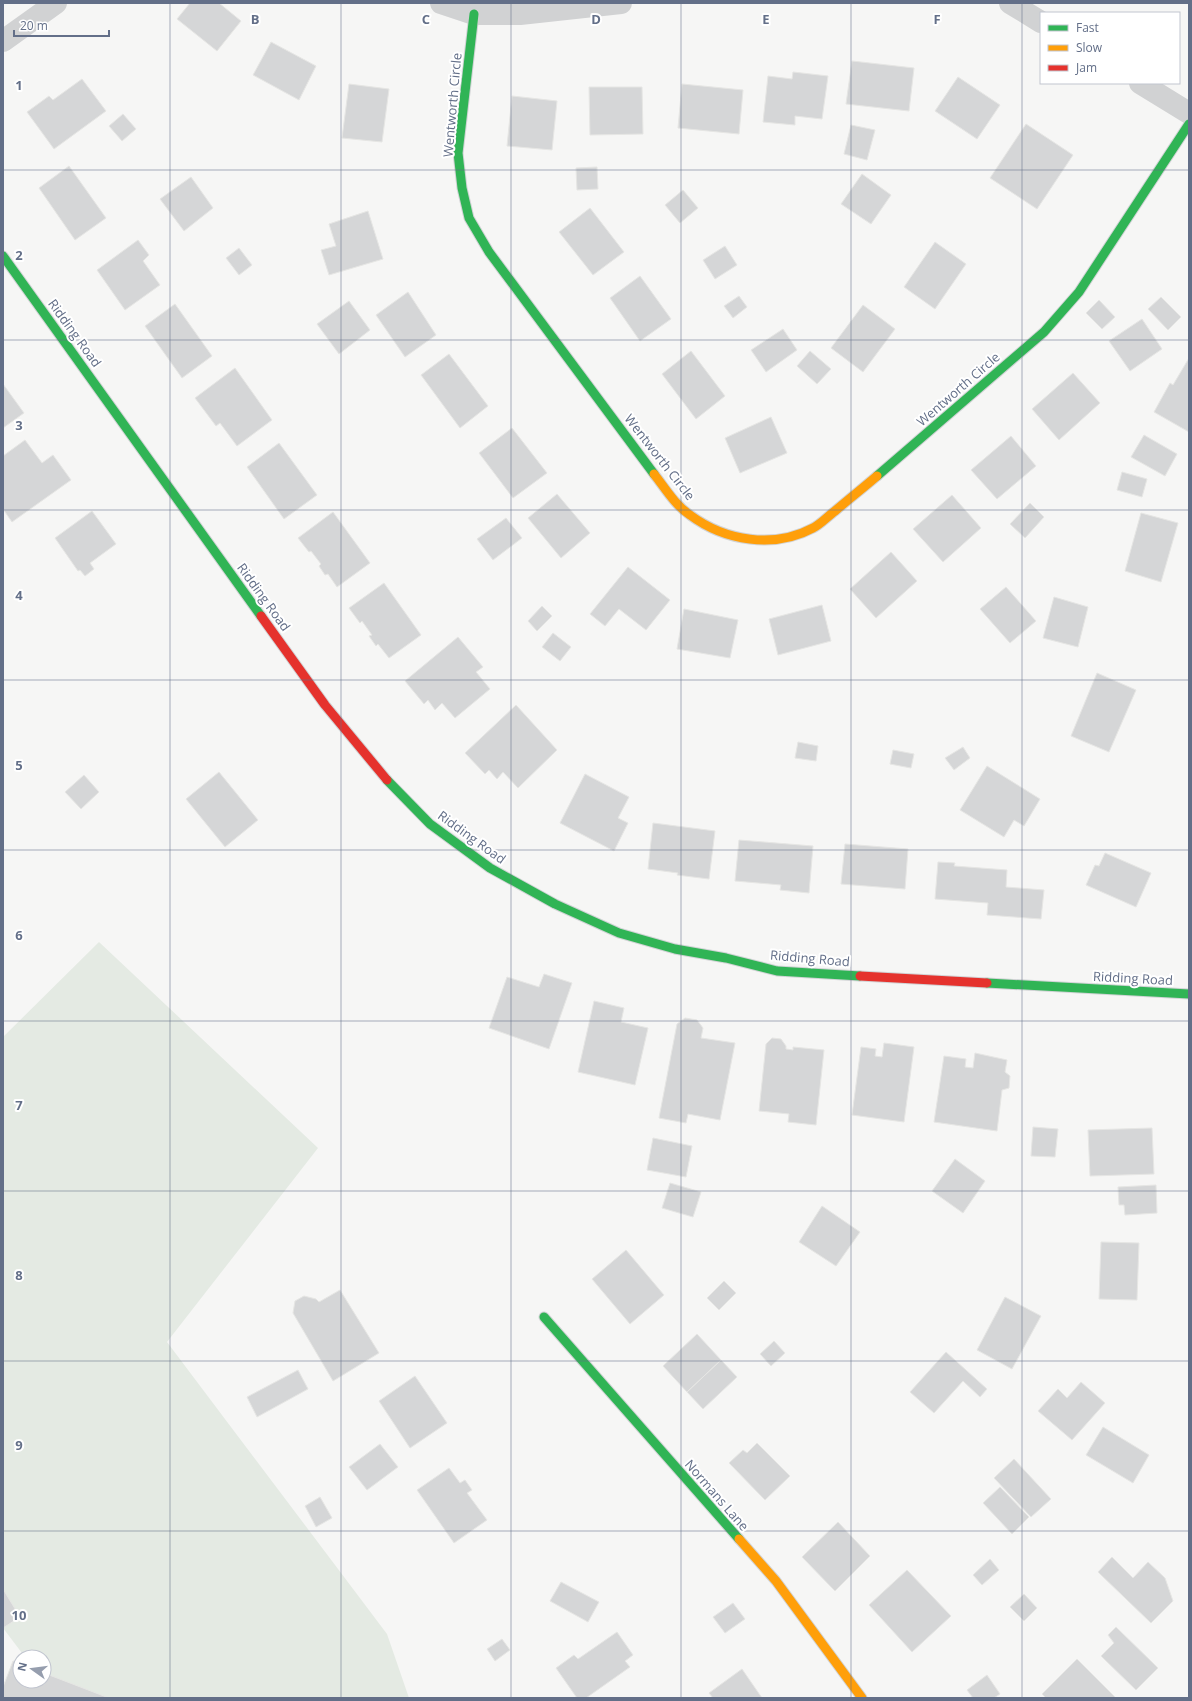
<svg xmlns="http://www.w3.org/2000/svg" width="1192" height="1701" font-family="'Open Sans',sans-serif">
  <rect width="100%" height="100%" fill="#f6f6f5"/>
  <!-- green -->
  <path fill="#e4eae3" d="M 99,942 L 318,1148 L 167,1342 L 387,1634 L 409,1698 L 55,1698 L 44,1681 L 44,1657 L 25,1657 L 3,1628 L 3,1037 Z"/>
  <!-- building -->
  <path fill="#d5d6d7" stroke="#e6e6e4" d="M 190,3 L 219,3 L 241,21 L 217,51 L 177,19 Z
    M 271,42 L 316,66 L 299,100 L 253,75 Z
    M 852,61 L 914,68 L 909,111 L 846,104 Z
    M 793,72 L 828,76 L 822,119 L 795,116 L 795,125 L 763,122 L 768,76 L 792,79 Z
    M 958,77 L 1000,105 L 977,139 L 935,111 Z
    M 82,79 L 106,111 L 54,149 L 27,112 L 49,96 L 53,100 Z
    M 349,84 L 389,89 L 382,142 L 342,138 Z
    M 682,84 L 743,90 L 739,134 L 678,128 Z
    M 589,87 L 642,87 L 643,134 L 590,135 Z
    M 512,96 L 557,101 L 552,150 L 507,146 Z
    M 123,114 L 136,129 L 122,141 L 109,126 Z
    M 1026,124 L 1073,155 L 1037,209 L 990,178 Z
    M 851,125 L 875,130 L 867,160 L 844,154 Z
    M 69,166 L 106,218 L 75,240 L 39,188 Z
    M 597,167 L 598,189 L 577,190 L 576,168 Z
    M 862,174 L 891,195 L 871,224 L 841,204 Z
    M 191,177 L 213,208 L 184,231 L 160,199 Z
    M 683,190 L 698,208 L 680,223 L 665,205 Z
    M 590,208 L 624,252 L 593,275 L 559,232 Z
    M 368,211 L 383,259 L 329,275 L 321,250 L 336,246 L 329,224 Z
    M 138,240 L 149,255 L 143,261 L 160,285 L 125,310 L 97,270 Z
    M 935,242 L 966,264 L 935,309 L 904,287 Z
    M 725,246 L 737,265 L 715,279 L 703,260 Z
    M 239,248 L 252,265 L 239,275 L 226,258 Z
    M 640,276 L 671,319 L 640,341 L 610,298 Z
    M 408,292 L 436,335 L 405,357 L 376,315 Z
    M 739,296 L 747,307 L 733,318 L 724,306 Z
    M 1161,297 L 1181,317 L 1168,330 L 1148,309 Z
    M 1099,300 L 1115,317 L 1102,329 L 1086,313 Z
    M 349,301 L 370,330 L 339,354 L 317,324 Z
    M 175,304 L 212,356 L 182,378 L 145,326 Z
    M 863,305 L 895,329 L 863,372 L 831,348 Z
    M 1142,319 L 1162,349 L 1130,371 L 1109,341 Z
    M 783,329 L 797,350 L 766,372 L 751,350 Z
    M 691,351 L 725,396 L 696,419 L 662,374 Z
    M 810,351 L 831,369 L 817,384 L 797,366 Z
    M 449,354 L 488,406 L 460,428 L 421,375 Z
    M 1189,358 L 1189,432 L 1154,412 L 1170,383 L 1173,385 Z
    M 235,368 L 272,420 L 237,446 L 220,423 L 216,426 L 195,398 Z
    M 1073,373 L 1100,403 L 1059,440 L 1032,409 Z
    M 3,384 L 24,413 L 3,428 Z
    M 771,417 L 787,453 L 740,473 L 725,438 Z
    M 512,428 L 547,473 L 513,498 L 479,453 Z
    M 1144,435 L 1177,454 L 1165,476 L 1131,457 Z
    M 1011,436 L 1036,466 L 997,499 L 971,470 Z
    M 25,440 L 42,463 L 53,455 L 71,480 L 12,522 L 3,509 L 3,456 Z
    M 279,443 L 317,495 L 284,519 L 247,467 Z
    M 1122,472 L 1147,479 L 1142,497 L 1117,490 Z
    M 557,494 L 590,533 L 561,558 L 528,518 Z
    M 952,495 L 981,528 L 943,562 L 913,529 Z
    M 1030,503 L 1044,517 L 1025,538 L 1010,524 Z
    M 92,511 L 116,544 L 90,563 L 94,569 L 85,576 L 80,570 L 78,571 L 55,538 Z
    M 333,512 L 370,563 L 337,587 L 328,574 L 325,575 L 319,566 L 321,564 L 311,551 L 309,552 L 298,538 Z
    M 1141,513 L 1178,523 L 1161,582 L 1125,571 Z
    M 506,518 L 522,538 L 493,560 L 477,539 Z
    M 891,552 L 917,581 L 876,618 L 850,589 Z
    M 628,567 L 670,600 L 646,630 L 619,609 L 605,626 L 590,614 Z
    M 384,583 L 421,635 L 389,658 L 378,644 L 376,646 L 369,636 L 372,635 L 362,621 L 360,623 L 349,608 Z
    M 1006,587 L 1036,621 L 1010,643 L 980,609 Z
    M 1054,597 L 1088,607 L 1078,647 L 1043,638 Z
    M 822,605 L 831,641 L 778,655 L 769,619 Z
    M 542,606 L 552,616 L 537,631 L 528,621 Z
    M 684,609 L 738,620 L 730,658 L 677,649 Z
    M 553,633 L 571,647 L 560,661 L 542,647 Z
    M 458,637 L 483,667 L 476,672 L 490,689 L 455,718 L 442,703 L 435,710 L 428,700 L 424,704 L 405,681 Z
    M 1097,673 L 1136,690 L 1109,752 L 1071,736 Z
    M 516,705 L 557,750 L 518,788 L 503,772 L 497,779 L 489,770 L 485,774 L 465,753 Z
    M 798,742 L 818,746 L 816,761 L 795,758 Z
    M 963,747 L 970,758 L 954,770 L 945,758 Z
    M 893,750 L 914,754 L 911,768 L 890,764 Z
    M 987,766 L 1040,799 L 1024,826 L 1014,820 L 1004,837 L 960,810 Z
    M 219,772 L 258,820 L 225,847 L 186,799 Z
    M 585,774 L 629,797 L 618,818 L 628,823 L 614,851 L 560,823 Z
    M 84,775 L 99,792 L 81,809 L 65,792 Z
    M 653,823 L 715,831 L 709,879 L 677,875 L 678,873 L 648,869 Z
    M 739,840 L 813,846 L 809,893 L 780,890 L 781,885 L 735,881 Z
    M 845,844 L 908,849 L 905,889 L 841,884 Z
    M 1105,853 L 1151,873 L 1136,907 L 1086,885 L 1095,865 L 1099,866 Z
    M 938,862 L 955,863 L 954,866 L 1007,870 L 1006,887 L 1044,890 L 1041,919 L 987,915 L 988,903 L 935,899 Z
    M 544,974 L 572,983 L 549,1049 L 489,1028 L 507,977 L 539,987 Z
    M 594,1001 L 624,1008 L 621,1022 L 648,1028 L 635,1085 L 578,1072 Z
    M 685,1018 L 697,1020 L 703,1028 L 701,1038 L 735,1043 L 720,1120 L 688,1114 L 686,1123 L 659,1118 L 677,1024 Z
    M 772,1038 L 781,1039 L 786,1046 L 786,1049 L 793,1050 L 793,1047 L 824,1050 L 816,1125 L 788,1122 L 789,1114 L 759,1111 L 766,1044 Z
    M 884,1043 L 914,1047 L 904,1122 L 852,1115 L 861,1047 L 876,1049 L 875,1056 L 882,1057 Z
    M 975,1053 L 1007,1060 L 1005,1072 L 1010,1076 L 1009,1088 L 1002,1090 L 997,1131 L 934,1122 L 944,1056 L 966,1059 L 965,1067 L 973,1068 Z
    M 1033,1127 L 1058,1129 L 1055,1157 L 1031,1156 Z
    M 1152,1128 L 1154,1174 L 1090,1176 L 1088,1130 Z
    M 653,1138 L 692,1146 L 686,1177 L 647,1170 Z
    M 955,1159 L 985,1181 L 963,1213 L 932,1191 Z
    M 670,1183 L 701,1192 L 693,1217 L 662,1208 Z
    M 1156,1185 L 1157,1213 L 1125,1215 L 1124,1205 L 1119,1205 L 1118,1187 Z
    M 822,1206 L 860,1232 L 836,1266 L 799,1242 Z
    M 1101,1242 L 1139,1243 L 1137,1300 L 1099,1299 Z
    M 626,1250 L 664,1295 L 630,1324 L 592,1279 Z
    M 724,1281 L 736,1293 L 719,1310 L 707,1298 Z
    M 340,1290 L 379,1353 L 333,1381 L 293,1313 L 295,1301 L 304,1296 L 316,1299 L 319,1302 Z
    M 1005,1297 L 1041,1316 L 1012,1369 L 977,1350 Z
    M 697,1334 L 721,1360 L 687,1392 L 663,1366 Z
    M 774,1341 L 785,1353 L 771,1366 L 760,1354 Z
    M 946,1352 L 987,1389 L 980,1397 L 963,1381 L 934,1413 L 910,1392 Z
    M 721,1360 L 737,1377 L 703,1409 L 687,1392 Z
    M 298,1370 L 308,1389 L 257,1417 L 247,1397 Z
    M 415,1376 L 447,1423 L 410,1448 L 379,1401 Z
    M 1081,1382 L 1105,1403 L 1072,1440 L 1038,1411 L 1058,1389 L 1067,1398 Z
    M 1103,1427 L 1149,1455 L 1133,1483 L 1086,1455 Z
    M 757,1443 L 790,1476 L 765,1500 L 729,1463 L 743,1450 L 747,1453 Z
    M 380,1444 L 398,1467 L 367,1490 L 349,1467 Z
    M 1014,1459 L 1051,1499 L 1031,1517 L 994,1478 Z
    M 449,1468 L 460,1483 L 465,1480 L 472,1490 L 467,1493 L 487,1520 L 454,1543 L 417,1490 Z
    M 1000,1487 L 1029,1517 L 1012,1534 L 983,1503 Z
    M 320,1497 L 332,1518 L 316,1527 L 305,1506 Z
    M 838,1522 L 870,1556 L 835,1591 L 802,1557 Z
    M 1112,1557 L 1133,1578 L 1148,1562 L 1165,1578 L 1173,1601 L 1151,1623 L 1098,1572 Z
    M 990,1559 L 999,1570 L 982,1585 L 973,1575 Z
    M 907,1570 L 951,1616 L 912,1652 L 869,1605 Z
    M 561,1582 L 599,1602 L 588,1622 L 550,1601 Z
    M 3,1589 L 20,1617 L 3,1628 Z
    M 1024,1594 L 1037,1608 L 1024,1621 L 1010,1607 Z
    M 733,1603 L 745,1619 L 725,1633 L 713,1617 Z
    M 1116,1627 L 1158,1668 L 1136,1690 L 1101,1656 L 1114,1643 L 1108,1635 Z
    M 617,1632 L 633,1655 L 625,1661 L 630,1667 L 586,1698 L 577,1698 L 556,1668 L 574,1655 L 578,1659 Z
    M 502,1639 L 510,1650 L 495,1661 L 487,1649 Z
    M 1077,1659 L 1116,1698 L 1046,1698 L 1042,1694 Z
    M 13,1661 L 20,1663 L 20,1681 L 44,1681 L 44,1673 L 109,1698 L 3,1698 L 3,1687 Z
    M 742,1669 L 762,1698 L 713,1698 L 709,1693 Z
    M 987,1675 L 1000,1694 L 994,1698 L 973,1698 L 967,1690 Z"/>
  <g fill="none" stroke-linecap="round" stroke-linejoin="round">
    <!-- fast casing -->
    <g stroke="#d1d3d5" stroke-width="11">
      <path id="fast" d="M 474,14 L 458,153 L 462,188 L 469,218 L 489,252 L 654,474
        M 3,256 L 261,616
        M 877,476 L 1044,332 L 1079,292 L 1189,124
        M 387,780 L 430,824 L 490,868 L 555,904 L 619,933 L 675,949 L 726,958 L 777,971 L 860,976
        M 987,983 L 1189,994
        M 544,1317 L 739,1539"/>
    </g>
    <!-- slow casing -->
    <g stroke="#d1d3d5" stroke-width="11">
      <path id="slow" d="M 654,474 C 665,488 675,505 690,515 C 725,541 774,549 813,528 C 821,524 828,516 835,511 C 849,499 863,488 877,476
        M 739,1539 L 776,1581 L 862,1698"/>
    </g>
    <!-- jam casing -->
    <g stroke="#d1d3d5" stroke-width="11">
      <path id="jam" d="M 261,616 L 325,705 L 387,780
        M 860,976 L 987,983"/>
    </g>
    <!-- street -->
    <path stroke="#d1d2d3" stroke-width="22" d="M 441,3 L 474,14 L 520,14 L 621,3
      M 1010,3 L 1041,22
      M 3,41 L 56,3
      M 1140,83 L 1189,113"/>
    <!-- fast -->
    <use href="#fast" stroke="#30b455" stroke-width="9"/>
    <!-- slow -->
    <use href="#slow" stroke="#ff9f0a" stroke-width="9"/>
    <!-- jam -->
    <use href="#jam" stroke="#e5322d" stroke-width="9"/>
  </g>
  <!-- grid -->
  <path fill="none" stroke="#636f88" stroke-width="1" stroke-opacity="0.55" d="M 170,3 L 170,1698M 341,3 L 341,1698M 511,3 L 511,1698M 681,3 L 681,1698M 851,3 L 851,1698M 1022,3 L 1022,1698M 3,170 L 1189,170M 3,340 L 1189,340M 3,510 L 1189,510M 3,680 L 1189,680M 3,850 L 1189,850M 3,1021 L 1189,1021M 3,1191 L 1189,1191M 3,1361 L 1189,1361M 3,1531 L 1189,1531"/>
  <g text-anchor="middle" stroke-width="4" stroke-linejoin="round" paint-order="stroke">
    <!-- street labels -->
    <g font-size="13" fill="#636f88" stroke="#fff">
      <text transform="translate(452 105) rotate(-85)" y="5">Wentworth Circle</text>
      <text transform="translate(75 333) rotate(54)" y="5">Ridding Road</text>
      <text transform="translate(958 389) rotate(-41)" y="5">Wentworth Circle</text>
      <text transform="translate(660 457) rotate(52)" y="5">Wentworth Circle</text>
      <text transform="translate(264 597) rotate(54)" y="5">Ridding Road</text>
      <text transform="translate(472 837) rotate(36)" y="5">Ridding Road</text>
      <text transform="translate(810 958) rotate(5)" y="5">Ridding Road</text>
      <text transform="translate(1133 978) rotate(3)" y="5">Ridding Road</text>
      <text transform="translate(717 1495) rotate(49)" y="5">Normans Lane</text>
    </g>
  </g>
  <g font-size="13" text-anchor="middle" font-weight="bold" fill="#636f88" stroke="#fff" stroke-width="4" stroke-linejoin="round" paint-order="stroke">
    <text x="255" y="24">B</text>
    <text x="426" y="24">C</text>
    <text x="596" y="24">D</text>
    <text x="766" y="24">E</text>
    <text x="937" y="24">F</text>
    <text x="19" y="90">1</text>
    <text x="19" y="260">2</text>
    <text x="19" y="430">3</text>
    <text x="19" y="600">4</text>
    <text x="19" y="770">5</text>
    <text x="19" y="940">6</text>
    <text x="19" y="1110">7</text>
    <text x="19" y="1280">8</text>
    <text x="19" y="1450">9</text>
    <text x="19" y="1620">10</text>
  </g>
  <!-- border -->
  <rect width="1192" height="1701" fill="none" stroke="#636f88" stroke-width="8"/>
  <!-- legend -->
  <rect x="1040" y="12" width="140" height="72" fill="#ffffff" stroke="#c1c5cf"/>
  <rect x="1048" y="25" width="20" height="6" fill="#30b455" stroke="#c1c5cf"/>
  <text x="1076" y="32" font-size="12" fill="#636f88">Fast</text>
  <rect x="1048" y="45" width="20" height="6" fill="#ff9f0a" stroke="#c1c5cf"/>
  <text x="1076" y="52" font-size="12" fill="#636f88">Slow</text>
  <rect x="1048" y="65" width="20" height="6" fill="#e5322d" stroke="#c1c5cf"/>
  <text x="1076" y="72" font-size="12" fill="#636f88">Jam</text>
  <!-- north arrow -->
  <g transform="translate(32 1669) rotate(284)"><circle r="19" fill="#ffffff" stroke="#c1c5cf"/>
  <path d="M0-3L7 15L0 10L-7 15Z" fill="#969eae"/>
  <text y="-6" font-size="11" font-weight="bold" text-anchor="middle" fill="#636f88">N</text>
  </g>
  <!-- scale -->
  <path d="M14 30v6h95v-6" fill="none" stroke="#636f88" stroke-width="2"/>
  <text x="20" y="30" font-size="12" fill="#636f88" stroke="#ffffff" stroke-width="3" paint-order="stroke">20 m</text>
</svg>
